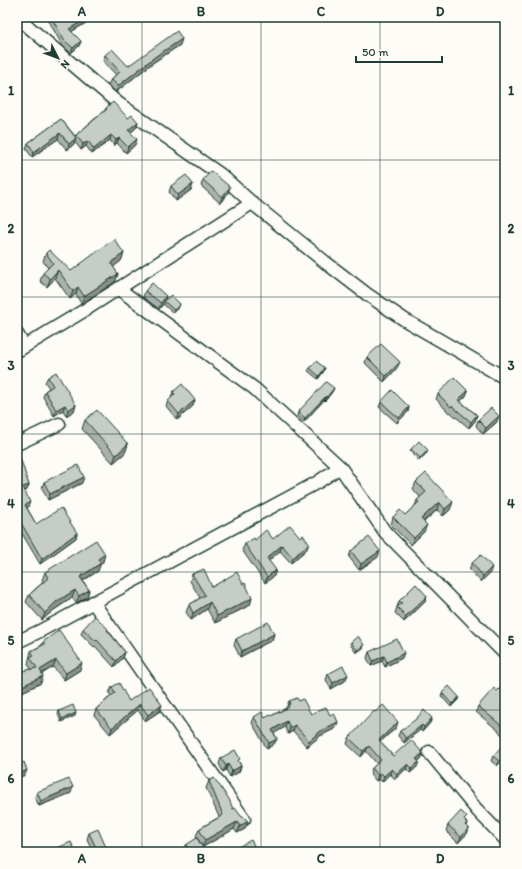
<svg xmlns="http://www.w3.org/2000/svg" width="522" height="869" font-family="Itim,sans-serif">
  <rect width="100%" height="100%" fill="#fdfcf7"/>
  <filter id="ink" filterUnits="userSpaceOnUse"><feTurbulence type="fractalNoise" baseFrequency=".025" numOctaves="2"/><feDisplacementMap in="SourceGraphic" scale="8" xChannelSelector="R" yChannelSelector="G"/><feConvolveMatrix kernelMatrix="1 2 1 2 8 2 1 2 1" color-interpolation-filters="sRGB"/></filter>
  <g filter="url(#ink)">
    <g fill="none" stroke-linecap="round" stroke-linejoin="round">
      <!-- minor casing -->
      <g stroke="#1f3d34" stroke-width="15">
        <path id="minor" d="M 17,17 L 119,104 L 221,175 L 252,203 L 325,262 L 368,295 L 405,320 L 505,378
          M 119,289 L 255,389 L 340,467
          M 17,334 L 24,346
          M 17,351 L 85,310 L 252,203
          M 17,444 L 59,424
          M 93,602 L 244,819
          M 17,642 L 40,631 L 318,482 L 340,467 L 385,532 L 505,654
          M 429,752 L 477,810 L 505,839"/>
      </g>
      <!-- minor -->
      <use href="#minor" stroke="#fdfcf7" stroke-width="12"/>
    </g>
    <!-- wall -->
    <path fill="#aab0ab" stroke="#1f3d34" d="M 47,17 L 56,17 L 59,20 L 64,17 L 96,17 L 71,32 L 81,41 L 79,46 L 71,53 L 62,45 L 47,18 Z
      M 180,45 L 154,62 L 116,92 L 108,85 L 111,79 L 116,75 L 103,61 L 105,55 L 128,66 Z
      M 106,108 L 138,122 L 136,128 L 130,133 L 135,145 L 126,153 L 117,143 L 114,146 L 110,140 L 92,154 L 86,146 L 81,150 L 75,142 L 74,144 L 67,150 L 58,139 L 32,157 L 26,149 L 28,143 L 61,119 L 75,136 L 76,135 L 105,110 Z
      M 203,180 L 228,193 L 220,203 L 201,186 Z
      M 193,184 L 191,190 L 176,201 L 169,192 L 171,186 Z
      M 46,253 L 71,271 L 124,253 L 121,261 L 113,267 L 118,274 L 115,282 L 81,304 L 76,294 L 70,299 L 55,278 L 47,287 L 40,281 L 43,273 L 48,268 L 43,261 Z
      M 145,291 L 166,296 L 165,300 L 180,304 L 179,307 L 173,313 L 163,304 L 164,303 L 159,309 L 143,297 Z
      M 367,357 L 397,368 L 384,382 L 365,363 Z
      M 310,368 L 324,371 L 318,379 L 308,371 Z
      M 48,377 L 76,405 L 74,411 L 66,416 L 63,410 L 54,416 L 43,397 L 45,391 L 49,388 L 45,382 Z
      M 334,388 L 332,392 L 325,401 L 324,400 L 304,422 L 297,416 L 298,412 Z
      M 173,392 L 195,400 L 193,406 L 177,420 L 166,406 L 168,401 L 171,398 Z
      M 438,394 L 466,396 L 460,401 L 477,415 L 475,421 L 469,428 L 450,412 L 449,413 L 436,399 Z
      M 381,402 L 409,407 L 408,412 L 397,423 L 379,407 Z
      M 85,420 L 128,444 L 125,453 L 113,463 L 82,429 Z
      M 478,420 L 497,422 L 483,434 L 476,426 Z
      M 411,449 L 428,450 L 427,453 L 419,461 L 410,452 Z
      M 17,462 L 29,485 L 27,490 L 25,491 L 28,507 L 27,508 L 36,524 L 77,533 L 76,538 L 40,564 L 17,525 Z
      M 44,482 L 82,483 L 48,500 L 42,488 Z
      M 416,482 L 450,510 L 443,516 L 437,510 L 424,522 L 424,532 L 411,545 L 391,525 L 393,517 L 405,515 L 415,506 L 417,500 L 420,497 L 413,489 Z
      M 505,533 L 505,546 L 500,542 L 502,536 Z
      M 273,539 L 307,549 L 291,563 L 280,551 L 269,560 L 274,576 L 265,583 L 242,550 L 245,544 L 255,540 Z
      M 351,551 L 378,557 L 359,570 L 349,557 Z
      M 103,562 L 100,563 L 98,571 L 83,581 L 89,590 L 87,597 L 76,603 L 72,598 L 54,610 L 42,620 L 26,602 L 29,595 L 43,582 L 42,580 L 45,572 Z
      M 472,563 L 490,573 L 481,582 L 469,569 Z
      M 192,574 L 212,587 L 243,584 L 252,598 L 250,605 L 215,623 L 207,609 L 191,620 L 186,612 L 189,605 L 200,598 L 190,581 Z
      M 427,596 L 425,602 L 404,622 L 395,613 L 399,601 Z
      M 83,629 L 108,630 L 125,652 L 123,658 L 114,667 L 95,646 L 94,647 L 81,634 Z
      M 274,634 L 272,640 L 240,657 L 234,645 L 236,639 Z
      M 43,642 L 80,670 L 64,680 L 53,667 L 42,674 L 41,683 L 22,692 L 20,697 L 17,697 L 31,669 L 28,664 L 31,651 L 42,645 Z
      M 351,642 L 364,645 L 363,648 L 356,653 L 350,644 Z
      M 369,652 L 402,658 L 385,667 L 382,661 L 371,666 L 367,658 Z
      M 328,674 L 345,681 L 331,689 L 326,680 Z
      M 112,687 L 129,701 L 160,711 L 145,721 L 138,710 L 110,734 L 94,715 L 96,709 L 111,696 L 109,693 Z
      M 497,691 L 505,691 L 505,738 L 500,733 L 500,732 L 476,712 L 478,706 Z
      M 442,693 L 458,700 L 451,707 L 441,696 Z
      M 289,701 L 299,701 L 311,714 L 336,728 L 320,736 L 307,747 L 293,731 L 288,734 L 285,727 L 274,733 L 277,739 L 274,744 L 267,749 L 252,723 L 254,717 L 265,718 L 271,716 L 286,708 Z
      M 59,711 L 75,716 L 61,722 L 58,714 Z
      M 432,718 L 430,723 L 422,732 L 420,730 L 404,743 L 398,736 L 400,731 Z
      M 396,728 L 380,742 L 393,756 L 423,753 L 421,759 L 418,761 L 417,767 L 410,773 L 406,769 L 395,779 L 390,774 L 382,782 L 379,779 L 376,781 L 370,774 L 372,768 L 377,764 L 366,751 L 361,757 L 347,744 L 349,738 Z
      M 505,743 L 505,758 L 497,766 L 491,761 L 493,756 Z
      M 221,758 L 239,762 L 241,766 L 239,772 L 230,777 L 226,770 L 223,772 L 219,764 Z
      M 209,781 L 233,809 L 245,829 L 237,833 L 234,829 L 203,847 L 196,836 L 199,829 L 219,817 L 206,788 Z
      M 37,792 L 71,793 L 39,806 L 35,798 Z
      M 465,821 L 467,823 L 466,826 L 469,828 L 467,834 L 458,843 L 446,831 L 448,825 Z
      M 89,833 L 108,852 L 93,852 L 87,839 Z
      M 186,845 L 205,852 L 185,852 L 184,850 Z"/>
    <!-- shaded-wall -->
    <path fill="#8b908b" stroke="#1f3d34" d="M 89,17 L 96,17 L 67,34 L 69,29 Z
      M 182,39 L 180,45 L 154,62 L 116,92 L 118,86 L 156,56 Z
      M 81,41 L 79,46 L 71,53 L 73,48 Z
      M 138,122 L 136,128 L 126,136 L 128,130 Z
      M 60,133 L 58,139 L 32,157 L 34,152 Z
      M 111,135 L 110,140 L 92,154 L 94,149 Z
      M 76,138 L 74,144 L 67,150 L 69,144 Z
      M 119,138 L 117,143 L 114,146 L 116,140 Z
      M 137,139 L 135,145 L 126,153 L 128,147 Z
      M 88,141 L 86,146 L 81,150 L 83,144 Z
      M 193,184 L 191,190 L 176,201 L 178,195 Z
      M 230,187 L 228,193 L 220,203 L 222,197 Z
      M 124,253 L 121,261 L 108,271 L 111,263 Z
      M 58,270 L 55,278 L 47,287 L 50,279 Z
      M 118,274 L 115,282 L 81,304 L 84,296 Z
      M 78,287 L 76,294 L 70,299 L 73,291 Z
      M 166,296 L 164,303 L 159,309 L 161,303 Z
      M 180,304 L 179,307 L 173,313 L 174,310 Z
      M 400,362 L 397,368 L 384,382 L 386,376 Z
      M 325,368 L 324,371 L 318,379 L 319,376 Z
      M 334,388 L 332,392 L 325,401 L 327,397 Z
      M 468,391 L 466,396 L 457,405 L 458,400 Z
      M 326,396 L 324,400 L 304,422 L 305,418 Z
      M 195,400 L 193,406 L 177,420 L 179,414 Z
      M 65,405 L 63,410 L 54,416 L 56,410 Z
      M 76,405 L 74,411 L 66,416 L 68,410 Z
      M 409,407 L 408,412 L 397,423 L 399,418 Z
      M 477,415 L 475,421 L 469,428 L 471,422 Z
      M 499,416 L 497,422 L 483,434 L 486,428 Z
      M 128,444 L 125,453 L 113,463 L 116,455 Z
      M 428,450 L 427,453 L 419,461 L 420,458 Z
      M 84,477 L 82,483 L 48,500 L 50,494 Z
      M 29,485 L 27,490 L 21,493 L 23,487 Z
      M 30,502 L 28,507 L 23,510 L 25,505 Z
      M 439,502 L 437,510 L 418,526 L 421,519 Z
      M 453,502 L 450,510 L 443,516 L 445,509 Z
      M 427,525 L 424,532 L 411,545 L 414,538 Z
      M 77,533 L 76,538 L 40,564 L 42,559 Z
      M 309,543 L 307,549 L 291,563 L 293,558 Z
      M 282,545 L 280,551 L 265,564 L 267,558 Z
      M 380,551 L 378,557 L 359,570 L 361,564 Z
      M 105,554 L 103,562 L 95,567 L 98,559 Z
      M 101,563 L 98,571 L 77,584 L 80,577 Z
      M 492,567 L 490,573 L 481,582 L 483,576 Z
      M 276,570 L 274,576 L 265,583 L 267,577 Z
      M 75,590 L 72,598 L 54,610 L 42,620 L 45,613 L 56,602 Z
      M 89,590 L 87,597 L 76,603 L 79,596 Z
      M 427,596 L 425,602 L 404,622 L 406,616 Z
      M 252,598 L 250,605 L 215,623 L 217,616 Z
      M 210,602 L 207,609 L 191,620 L 193,613 Z
      M 274,634 L 272,640 L 240,657 L 242,651 Z
      M 364,645 L 363,648 L 356,653 L 357,650 Z
      M 125,652 L 123,658 L 114,667 L 116,661 Z
      M 404,653 L 402,658 L 385,667 L 387,662 Z
      M 384,656 L 382,661 L 371,666 L 373,661 Z
      M 56,660 L 53,667 L 38,676 L 40,670 Z
      M 82,663 L 80,670 L 64,680 L 66,673 Z
      M 348,675 L 345,681 L 331,689 L 333,683 Z
      M 43,676 L 41,683 L 22,692 L 20,697 L 17,697 L 17,691 L 22,686 Z
      M 459,697 L 458,700 L 451,707 L 452,704 Z
      M 140,704 L 138,710 L 110,734 L 112,728 Z
      M 162,705 L 160,711 L 145,721 L 148,715 Z
      M 76,713 L 75,716 L 61,722 L 62,719 Z
      M 432,718 L 430,723 L 422,732 L 424,727 Z
      M 287,721 L 285,727 L 270,736 L 272,730 Z
      M 338,722 L 336,728 L 320,736 L 307,747 L 309,741 L 322,730 Z
      M 398,722 L 396,728 L 376,745 L 379,740 Z
      M 295,725 L 293,731 L 288,734 L 290,728 Z
      M 422,725 L 420,730 L 404,743 L 406,738 Z
      M 277,739 L 274,744 L 267,749 L 269,743 Z
      M 369,746 L 366,751 L 361,757 L 363,751 Z
      M 423,753 L 421,759 L 414,764 L 416,759 Z
      M 505,755 L 505,758 L 497,766 L 499,761 Z
      M 419,762 L 417,767 L 410,773 L 412,768 Z
      M 228,764 L 226,770 L 223,772 L 226,766 Z
      M 408,764 L 406,769 L 395,779 L 397,774 Z
      M 241,766 L 239,772 L 230,777 L 232,771 Z
      M 392,769 L 390,774 L 382,782 L 384,776 Z
      M 27,770 L 25,775 L 17,779 L 17,775 Z
      M 381,773 L 379,779 L 376,781 L 378,775 Z
      M 73,787 L 71,793 L 39,806 L 41,801 Z
      M 248,821 L 245,829 L 237,833 L 240,826 Z
      M 237,822 L 234,829 L 203,847 L 205,840 Z
      M 469,828 L 467,834 L 458,843 L 461,837 Z
      M 255,847 L 254,852 L 249,852 L 249,851 Z"/>
    <!-- building -->
    <path fill="#c6cdc7" stroke="#1f3d34" d="M 51,17 L 56,17 L 59,20 L 64,17 L 89,17 L 69,29 L 81,41 L 73,48 L 64,40 Z
      M 177,31 L 182,39 L 156,56 L 118,86 L 111,79 L 120,72 L 105,55 L 112,49 L 128,66 Z
      M 113,102 L 128,118 L 132,115 L 138,122 L 128,130 L 137,139 L 128,147 L 119,138 L 116,140 L 111,135 L 94,149 L 88,141 L 83,144 L 76,135 L 107,109 L 106,108 Z
      M 61,119 L 76,138 L 69,144 L 60,133 L 34,152 L 28,143 Z
      M 211,171 L 230,187 L 222,197 L 203,180 Z
      M 186,175 L 193,184 L 178,195 L 171,186 Z
      M 114,239 L 124,253 L 111,263 L 118,274 L 84,296 L 78,287 L 73,291 L 58,270 L 50,279 L 43,273 L 53,263 L 46,253 L 49,250 L 71,271 Z
      M 152,283 L 166,296 L 161,303 L 145,291 Z
      M 171,295 L 180,304 L 174,310 L 164,301 Z
      M 381,344 L 400,362 L 386,376 L 367,357 Z
      M 316,361 L 325,368 L 319,376 L 310,368 Z
      M 56,372 L 76,405 L 68,410 L 65,405 L 56,410 L 45,391 L 53,386 L 48,377 Z
      M 454,377 L 468,391 L 458,400 L 477,415 L 471,422 L 452,406 L 451,407 L 438,394 Z
      M 326,382 L 334,388 L 327,397 L 326,396 L 305,418 L 298,412 Z
      M 182,384 L 195,400 L 179,414 L 168,401 L 175,394 L 173,392 Z
      M 392,390 L 409,407 L 399,418 L 381,402 Z
      M 491,408 L 499,416 L 486,428 L 478,420 Z
      M 97,410 L 128,444 L 116,455 L 85,420 Z
      M 419,441 L 428,450 L 420,458 L 411,449 Z
      M 21,460 L 29,485 L 23,487 L 30,502 L 25,505 L 36,524 L 61,508 L 77,533 L 42,559 L 17,516 L 17,462 Z
      M 78,465 L 84,477 L 50,494 L 44,482 Z
      M 426,473 L 453,502 L 445,509 L 439,502 L 421,519 L 427,525 L 414,538 L 393,517 L 400,510 L 405,515 L 419,502 L 417,500 L 426,492 L 416,482 Z
      M 290,525 L 300,537 L 303,535 L 309,543 L 293,558 L 282,545 L 267,558 L 276,570 L 267,577 L 245,544 L 254,538 L 255,540 L 266,530 L 273,539 Z
      M 505,533 L 505,539 L 502,536 Z
      M 369,537 L 380,551 L 361,564 L 351,551 Z
      M 96,540 L 105,554 L 98,559 L 101,563 L 80,577 L 89,590 L 79,596 L 75,590 L 56,602 L 45,613 L 29,595 L 48,578 L 45,572 Z
      M 481,555 L 492,567 L 483,576 L 472,563 Z
      M 204,569 L 212,587 L 237,572 L 243,584 L 245,583 L 252,598 L 217,616 L 210,602 L 193,613 L 189,605 L 205,595 L 192,574 Z
      M 416,584 L 427,596 L 406,616 L 397,607 L 402,603 L 399,601 Z
      M 95,616 L 108,629 L 107,630 L 125,652 L 116,661 L 97,640 L 96,641 L 83,629 Z
      M 268,622 L 274,634 L 242,651 L 236,639 Z
      M 59,630 L 82,663 L 66,673 L 56,660 L 40,670 L 43,676 L 22,686 L 22,690 L 17,691 L 17,672 L 37,668 L 30,657 L 34,655 L 31,651 L 45,644 L 43,642 Z
      M 358,636 L 364,645 L 357,650 L 351,642 Z
      M 397,639 L 404,653 L 387,662 L 384,656 L 373,661 L 369,652 Z
      M 343,666 L 348,675 L 333,683 L 328,674 Z
      M 119,683 L 129,701 L 149,687 L 162,705 L 148,715 L 140,704 L 112,728 L 96,709 L 115,693 L 112,687 Z
      M 449,686 L 459,697 L 452,704 L 442,693 Z
      M 501,687 L 505,691 L 505,703 L 504,705 L 505,706 L 505,731 L 502,728 L 503,727 L 478,706 L 494,688 L 497,691 Z
      M 297,698 L 299,701 L 303,699 L 311,714 L 326,707 L 330,715 L 334,713 L 338,722 L 322,730 L 309,741 L 295,725 L 290,728 L 287,721 L 272,730 L 277,739 L 269,743 L 254,717 L 262,712 L 265,718 L 270,715 L 271,716 L 289,707 L 288,705 L 290,704 L 289,701 Z
      M 73,705 L 76,713 L 62,719 L 59,711 Z
      M 383,705 L 398,722 L 379,740 L 393,756 L 411,740 L 423,753 L 416,759 L 419,762 L 412,768 L 408,764 L 397,774 L 392,769 L 384,776 L 381,773 L 378,775 L 372,768 L 381,760 L 369,746 L 363,751 L 349,738 L 374,711 L 375,712 Z
      M 424,710 L 432,718 L 424,727 L 422,725 L 406,738 L 400,731 L 416,719 Z
      M 505,743 L 505,755 L 499,761 L 493,756 Z
      M 235,750 L 240,759 L 238,760 L 241,766 L 232,771 L 228,764 L 226,766 L 221,758 Z
      M 19,755 L 21,764 L 24,762 L 27,770 L 17,775 L 17,756 Z
      M 214,778 L 229,799 L 233,809 L 235,808 L 241,816 L 246,819 L 248,821 L 240,826 L 237,822 L 205,840 L 199,829 L 223,815 L 209,781 Z
      M 69,779 L 73,787 L 41,801 L 37,792 Z
      M 461,811 L 467,817 L 464,820 L 467,823 L 465,825 L 469,828 L 461,837 L 448,825 Z
      M 98,829 L 108,852 L 98,852 L 89,833 Z
      M 197,838 L 205,852 L 190,852 L 186,845 Z
      M 251,840 L 255,847 L 249,851 L 250,852 L 229,852 Z
      M 71,842 L 75,850 L 71,852 L 48,852 Z
      M 505,845 L 505,852 L 497,852 Z"/>
  </g>
  <!-- grid -->
  <path fill="none" stroke="#1f3d34" stroke-width="1" stroke-opacity="0.55" d="M 142,17 L 142,852M 261,17 L 261,852M 380,17 L 380,852M 17,160 L 505,160M 17,297 L 505,297M 17,434 L 505,434M 17,572 L 505,572M 17,710 L 505,710"/>
  <!-- margin -->
  <rect width="522" height="869" fill="none" stroke="#fdfcf7" stroke-width="44"/>
  <!-- north arrow -->
  <g transform="translate(58 58) rotate(132)" stroke="#fdfcf7" stroke-width="3" paint-order="stroke">
  <path d="M0-3L7 15L0 10L-7 15Z" fill="#1f3d34"/>
  <text y="-6" font-size="11" font-weight="bold" text-anchor="middle" fill="#1f3d34">N</text>
  </g>
  <!-- scale -->
  <path d="M356 56v6h86v-6" fill="none" stroke="#1f3d34" stroke-width="2"/>
  <text x="362" y="56" font-size="12" fill="#1f3d34" stroke="#fdfcf7" stroke-width="3" paint-order="stroke">50 m</text>
  <rect x="22" y="22" width="478" height="825" fill="none" stroke="#1f3d34" stroke-width="1.5"/>
  <g font-size="13" text-anchor="middle" font-weight="bold" fill="#1f3d34">
    <text x="82" y="16">A</text>
    <text x="201" y="16">B</text>
    <text x="321" y="16">C</text>
    <text x="440" y="16">D</text>
    <text x="11" y="95">1</text>
    <text x="511" y="95">1</text>
    <text x="11" y="233">2</text>
    <text x="511" y="233">2</text>
    <text x="11" y="370">3</text>
    <text x="511" y="370">3</text>
    <text x="11" y="508">4</text>
    <text x="511" y="508">4</text>
    <text x="11" y="645">5</text>
    <text x="511" y="645">5</text>
    <text x="11" y="783">6</text>
    <text x="511" y="783">6</text>
    <text x="82" y="863">A</text>
    <text x="201" y="863">B</text>
    <text x="321" y="863">C</text>
    <text x="440" y="863">D</text>
  </g>
</svg>
